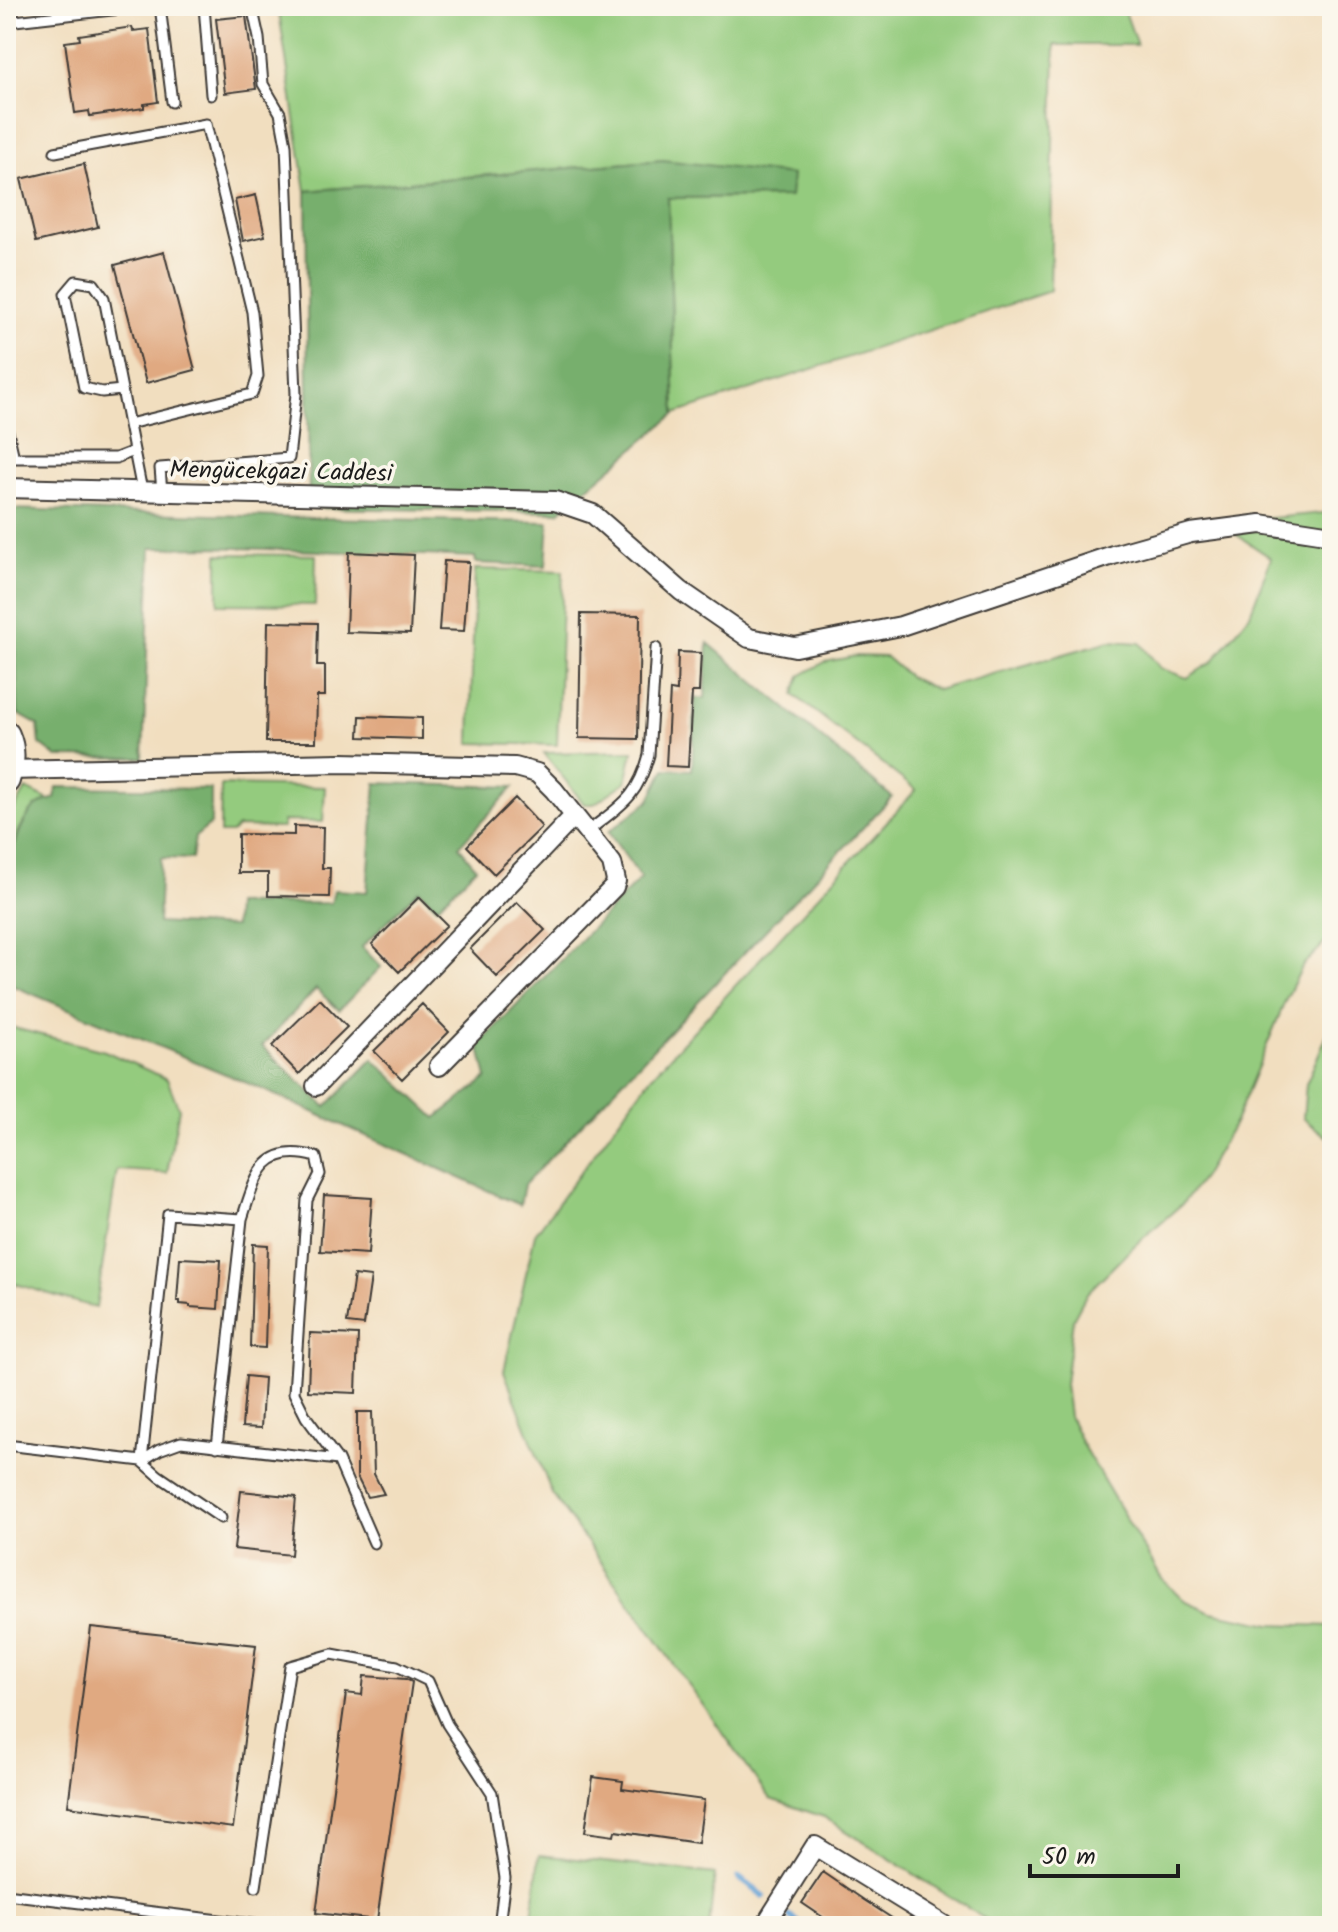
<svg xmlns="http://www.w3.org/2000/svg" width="1338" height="1932" font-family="Kalam,sans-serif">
  <rect width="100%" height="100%" fill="#fbf7ec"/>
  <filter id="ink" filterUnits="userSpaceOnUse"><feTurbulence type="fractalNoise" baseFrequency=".0125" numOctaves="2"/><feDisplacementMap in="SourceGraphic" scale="16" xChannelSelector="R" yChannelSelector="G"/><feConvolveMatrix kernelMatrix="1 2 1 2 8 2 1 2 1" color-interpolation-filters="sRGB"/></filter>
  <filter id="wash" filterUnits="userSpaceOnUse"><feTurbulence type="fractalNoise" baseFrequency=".006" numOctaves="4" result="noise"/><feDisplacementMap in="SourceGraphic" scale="32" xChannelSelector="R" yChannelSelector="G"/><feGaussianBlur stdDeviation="1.8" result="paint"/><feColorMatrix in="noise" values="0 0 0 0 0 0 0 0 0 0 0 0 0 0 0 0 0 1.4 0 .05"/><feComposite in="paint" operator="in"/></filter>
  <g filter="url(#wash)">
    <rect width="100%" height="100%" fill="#f1debf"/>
    <!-- green -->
    <path fill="#94cb7e" stroke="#58744d" stroke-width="2" d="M 278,6 L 1123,6 L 1137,45 L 1055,45 L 1050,291 L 675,414 L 668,198 L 790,197 L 663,160 L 306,191 Z
      M 10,509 L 18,714 L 7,704 L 6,698 L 6,513 Z
      M 1332,512 L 1332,936 L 1303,965 L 1286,999 L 1235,1122 L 1203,1177 L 1183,1203 L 1134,1246 L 1087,1293 L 1073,1319 L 1065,1384 L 1069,1416 L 1082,1444 L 1162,1579 L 1184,1600 L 1211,1612 L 1271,1624 L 1332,1626 L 1332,1926 L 996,1926 L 824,1817 L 770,1799 L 552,1494 L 504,1371 L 535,1234 L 651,1077 L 916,790 L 794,695 L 800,676 L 825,662 L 856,656 L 886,657 L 909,677 L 937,690 L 1110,641 L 1140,643 L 1160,668 L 1187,678 L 1212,662 L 1250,614 L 1271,558 L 1219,523 Z
      M 218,554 L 316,555 L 315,605 L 218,604 Z
      M 475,569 L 563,571 L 557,745 L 470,743 Z
      M 633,751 L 626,782 L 594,804 L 584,804 L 544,753 Z
      M 221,785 L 325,787 L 323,822 L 283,821 L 283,828 L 237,827 L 232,833 L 220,833 Z
      M 26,789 L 49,800 C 22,812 16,838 6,864 L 6,823 Z
      M 1332,1023 L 1332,1137 L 1327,1137 L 1303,1118 L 1306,1084 Z
      M 6,1026 L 105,1051 L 167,1079 L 179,1109 L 167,1173 L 117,1170 L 96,1308 L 6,1281 Z
      M 539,1855 L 715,1874 L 709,1926 L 531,1926 Z"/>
    <!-- forest -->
    <path fill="#77af6d" stroke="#4a6644" stroke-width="2" d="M 663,160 L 792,175 L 790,197 L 668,198 L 675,414 L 559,512 L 309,508 L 306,191 Z
      M 10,509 L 312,518 L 549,522 L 546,566 L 476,563 L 475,557 L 209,547 L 151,548 L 143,758 L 57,757 L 40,744 L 38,725 L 18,714 Z
      M 708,643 L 892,797 L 524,1185 L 520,1205 L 264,1090 L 6,983 C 6,933 0,847 33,809 C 38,803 47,801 55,798 L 57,787 L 211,789 L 211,824 L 195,837 L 192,859 L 161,858 L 158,923 L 234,927 L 235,904 L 331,903 L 334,890 L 367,892 L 376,783 L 514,787 L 459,846 L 476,868 L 437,907 L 419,890 L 362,947 L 381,967 L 339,1010 L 316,989 L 262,1046 L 326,1107 L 373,1059 L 436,1118 L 487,1078 L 479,1044 L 641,878 L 608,832 L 649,801 L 665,769 L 692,770 L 695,698 L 705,698 Z"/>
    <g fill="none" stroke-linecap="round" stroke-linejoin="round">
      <!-- stream -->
      <path stroke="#62a0d4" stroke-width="6" d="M 739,1878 L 764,1896
        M 790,1916 L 803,1926"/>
    </g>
    <g id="blocks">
      <!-- building -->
      <path fill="#e0a981" d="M 246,16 L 256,89 L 225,93 L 216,19 Z
        M 132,27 L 133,31 L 149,29 L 158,102 L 144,104 L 144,108 L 90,116 L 89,111 L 75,113 L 65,42 L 80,40 L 79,35 Z
        M 84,164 L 98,227 L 36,242 L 21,179 Z
        M 256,195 L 265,236 L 243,241 L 235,200 Z
        M 164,252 L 195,370 L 146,383 L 115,265 Z
        M 349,552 L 414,555 L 410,634 L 346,632 Z
        M 444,561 L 469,562 L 464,631 L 439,630 Z
        M 581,614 L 640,615 L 638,739 L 579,738 Z
        M 268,622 L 318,623 L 317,666 L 325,666 L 325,696 L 317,696 L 316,742 L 266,742 Z
        M 678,652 L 701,653 L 699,692 L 692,692 L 688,767 L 666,766 L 670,690 L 677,691 Z
        M 360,716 L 422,718 L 422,739 L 359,737 Z
        M 515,798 L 542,827 L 494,874 L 467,846 Z
        M 294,826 L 323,827 L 322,868 L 330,868 L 329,897 L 268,896 L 268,873 L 238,873 L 238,834 L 294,835 Z
        M 419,897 L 447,925 L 399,972 L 372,944 Z
        M 517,902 L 545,930 L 497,977 L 470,949 Z
        M 320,999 L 347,1027 L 299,1074 L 272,1046 Z
        M 422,1004 L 449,1032 L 402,1079 L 374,1051 Z
        M 324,1195 L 372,1198 L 368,1254 L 320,1251 Z
        M 253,1244 L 268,1245 L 265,1348 L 250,1347 Z
        M 180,1258 L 221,1260 L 218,1309 L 190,1307 L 190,1305 L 180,1304 L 180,1301 L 177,1301 Z
        M 354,1275 L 371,1277 L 364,1325 L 347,1323 Z
        M 310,1333 L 358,1335 L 356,1393 L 308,1391 Z
        M 246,1376 L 264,1378 L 261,1428 L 242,1427 Z
        M 357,1412 L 372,1412 L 374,1474 L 384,1494 L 367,1497 L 357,1477 Z
        M 241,1491 L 296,1497 L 291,1555 L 234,1549 Z
        M 91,1627 L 256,1645 L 233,1828 L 68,1806 Z
        M 364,1676 L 406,1679 L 412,1682 L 377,1920 L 316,1913 L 346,1693 L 362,1695 Z
        M 593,1777 L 623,1781 L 622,1789 L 704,1800 L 698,1843 L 615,1831 L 614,1836 L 585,1832 Z
        M 823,1872 L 864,1900 L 904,1926 L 836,1926 L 802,1903 Z"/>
    </g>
  </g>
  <g filter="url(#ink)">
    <use href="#blocks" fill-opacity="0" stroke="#3c3934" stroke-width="2"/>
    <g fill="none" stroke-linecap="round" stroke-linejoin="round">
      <!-- lane casing -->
      <g stroke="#3c3934" stroke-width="13">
        <path id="lane" d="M 160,6 L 172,102
          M 204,6 L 211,95
          M 6,22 L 147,6
          M 55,152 L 206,124 L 252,312 L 258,376 L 252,394 L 129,424
          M 122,390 L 102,392 L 84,388 L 65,294 L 76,281 L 94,284 L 104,298 L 142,491
          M 6,423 L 14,458 L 116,458 L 134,451
          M 162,492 L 160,468 L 289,458 L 296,394 L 286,145 L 280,113 L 263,84 L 259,38 L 252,6
          M 587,832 C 621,805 637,799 649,755 L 656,648
          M 6,1445 L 142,1461 L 159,1450 L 181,1442 L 338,1460
          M 217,1447 L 242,1219 C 256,1176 263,1142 316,1157 L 320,1174 L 307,1200 L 294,1393 L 306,1417 L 338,1460 L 374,1543
          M 221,1518 L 159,1476 L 142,1461 L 168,1214 L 242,1219
          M 256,1887 L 290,1666 L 332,1654 L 397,1666 L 428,1681 L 447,1724 L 492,1793 L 505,1878 L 499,1926
          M 6,1894 L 269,1926"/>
      </g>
      <!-- street casing -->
      <g stroke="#3c3934" stroke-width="22">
        <path id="street" d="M 6,488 L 555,501 L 593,514 L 681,591 L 749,638 L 795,647 L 901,626 L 1113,555 L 1191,533 L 1261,524 L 1332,535
          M 9,770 L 341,763 L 515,767 L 537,773 L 554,790 L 612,863 L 616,881 L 614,887 L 439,1066
          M 316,1086 L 574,816
          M 769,1919 L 815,1846 L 945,1926"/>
      </g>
      <!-- secondary casing -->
      <g stroke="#3c3934" stroke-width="30">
        <path id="secondary" d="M 6,735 C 13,751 11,764 6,780"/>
      </g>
      <!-- lane -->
      <use href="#lane" stroke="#fff" stroke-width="9"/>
      <!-- street -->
      <use href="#street" stroke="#fff" stroke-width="18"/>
      <!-- secondary -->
      <use href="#secondary" stroke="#fff" stroke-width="26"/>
    </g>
  </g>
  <g text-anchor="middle" stroke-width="7" stroke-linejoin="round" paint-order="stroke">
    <!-- street labels -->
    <g font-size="24" fill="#1c1c1c" stroke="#fbf7ec">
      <text transform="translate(281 471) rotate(1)" y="8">Mengücekgazi Caddesi</text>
    </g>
  </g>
  <!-- margin -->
  <rect width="1338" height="1932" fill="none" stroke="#fbf7ec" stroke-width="32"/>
  <!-- scale -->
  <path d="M1030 1864v12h148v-12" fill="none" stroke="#1c1c1c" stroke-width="4"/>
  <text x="1042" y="1864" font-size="24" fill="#1c1c1c" stroke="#fbf7ec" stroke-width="6" paint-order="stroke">50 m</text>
</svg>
